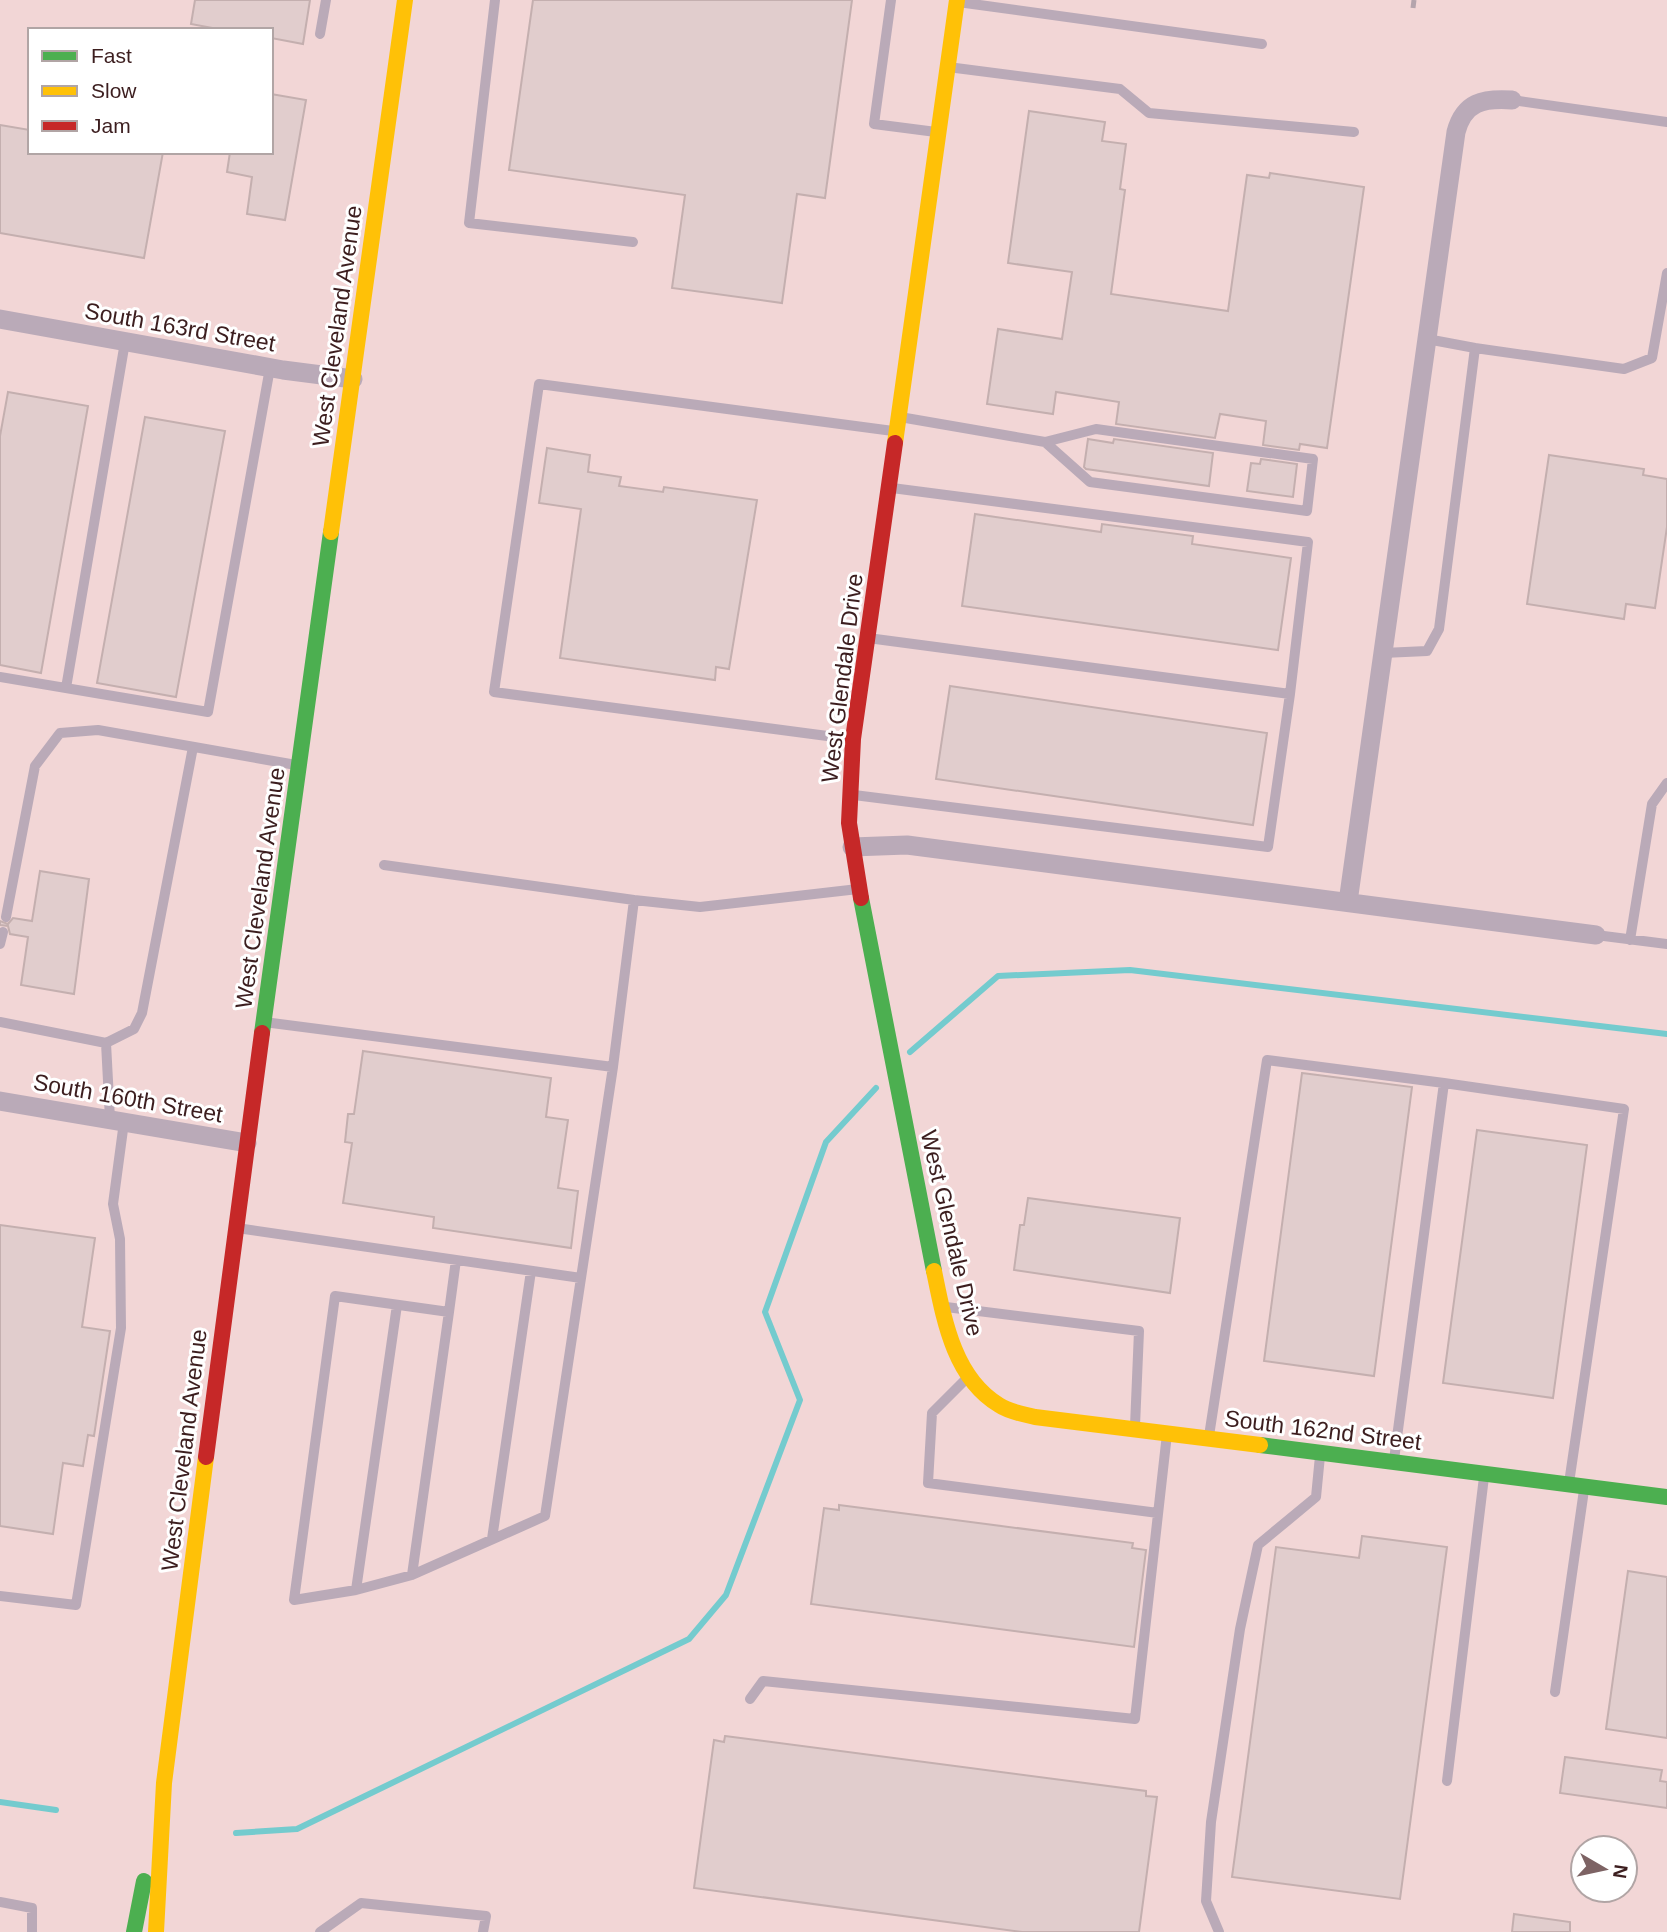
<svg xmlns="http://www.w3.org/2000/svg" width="1667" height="1932" font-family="Arial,sans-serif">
  <rect width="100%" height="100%" fill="#f5e4e4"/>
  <!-- built -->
  <path fill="#f2d6d6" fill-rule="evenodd" d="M 0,0 L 1667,0 L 1667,1932 L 0,1932 ZM 30,30 L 271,30 L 271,152 L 30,152 ZM 1583,1848 L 1625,1848 L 1625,1890 L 1583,1890 Z"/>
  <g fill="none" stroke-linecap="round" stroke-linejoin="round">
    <!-- stream -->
    <path stroke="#74cbce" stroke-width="6" d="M 910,1052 L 998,976 L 1130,970 L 1667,1034
      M 0,1802 L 56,1810
      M 236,1833 L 297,1829 L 689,1639 L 726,1595 L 800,1400 L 765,1312 L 826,1142 L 876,1088"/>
  </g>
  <!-- building -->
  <path fill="#e1cdcd" stroke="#c4afaf" stroke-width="2" d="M 195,0 L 310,0 L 303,44 L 271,38 L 271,30 L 223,30 L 191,24 Z
    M 533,0 L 852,0 L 825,198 L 797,194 L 782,303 L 672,288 L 685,195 L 509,170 Z
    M 271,94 L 306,100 L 285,220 L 247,214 L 252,177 L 227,172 L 230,152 L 271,152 Z
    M 1029,111 L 1105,122 L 1102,141 L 1126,144 L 1120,189 L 1125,190 L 1111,294 L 1228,311 L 1247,175 L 1269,178 L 1270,173 L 1364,187 L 1327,448 L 1300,444 L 1299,450 L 1263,445 L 1266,421 L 1220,414 L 1215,438 L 1116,424 L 1119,402 L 1056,392 L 1053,414 L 987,404 L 998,329 L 1062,339 L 1072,272 L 1008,263 Z
    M 0,125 L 30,130 L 30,152 L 163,152 L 144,258 L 0,233 Z
    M 8,392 L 88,406 L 41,673 L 0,665 L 0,436 Z
    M 145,417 L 225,431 L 176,697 L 97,683 Z
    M 1088,439 L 1113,443 L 1114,439 L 1213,453 L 1209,486 L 1086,469 L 1084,467 Z
    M 547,448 L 590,455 L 588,472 L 621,477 L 619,486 L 663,492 L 664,487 L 757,500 L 729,669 L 716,667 L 715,680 L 560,658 L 581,509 L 539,503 Z
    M 1549,455 L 1644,469 L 1643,475 L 1667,479 L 1667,527 L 1655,608 L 1626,604 L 1624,619 L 1527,604 Z
    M 1261,459 L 1297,464 L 1293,497 L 1247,491 L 1251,463 L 1260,464 Z
    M 975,514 L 1101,532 L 1102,524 L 1193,536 L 1192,544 L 1291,558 L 1278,650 L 962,606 Z
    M 950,686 L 1267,733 L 1253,825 L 936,779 Z
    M 40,871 L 89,879 L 74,994 L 21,985 L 28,937 L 10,934 L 8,926 L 0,925 L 0,921 L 8,924 L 13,918 L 32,921 Z
    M 363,1051 L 551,1078 L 546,1117 L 568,1120 L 558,1188 L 578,1191 L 571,1248 L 433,1228 L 434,1217 L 343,1203 L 352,1143 L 345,1142 L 348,1114 L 354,1114 Z
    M 1302,1073 L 1412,1087 L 1374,1376 L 1264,1361 Z
    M 1477,1130 L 1587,1145 L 1553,1398 L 1443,1383 Z
    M 1028,1198 L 1180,1218 L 1170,1293 L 1014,1270 L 1020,1225 L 1024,1225 Z
    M 0,1225 L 95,1238 L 82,1327 L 110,1331 L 94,1436 L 88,1435 L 83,1466 L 63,1463 L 53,1534 L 0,1526 Z
    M 839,1505 L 1133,1543 L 1132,1548 L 1146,1550 L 1134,1647 L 811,1604 L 824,1508 L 839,1510 Z
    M 1362,1536 L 1447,1547 L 1400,1899 L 1232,1877 L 1276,1547 L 1359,1558 Z
    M 1628,1571 L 1667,1577 L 1667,1738 L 1606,1729 Z
    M 725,1736 L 1146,1791 L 1146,1796 L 1157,1797 L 1139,1932 L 1022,1932 L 694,1888 L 714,1740 L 724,1742 Z
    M 1565,1757 L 1662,1770 L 1660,1781 L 1667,1782 L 1667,1808 L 1560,1793 Z
    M 1514,1914 L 1570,1922 L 1570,1932 L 1512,1932 Z"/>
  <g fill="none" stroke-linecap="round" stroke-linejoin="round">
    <!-- lane -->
    <path stroke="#baaab8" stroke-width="10" d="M 495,0 L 469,223 L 633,242
      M 891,0 L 874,124 L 936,132
      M 958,2 L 1262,44
      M 320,34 L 326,0
      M 948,67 L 1120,89 L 1149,113 L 1354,132
      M 1512,100 L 1667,122
      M 1475,348 L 1624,369 L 1652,358 L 1667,273
      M 900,417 L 1045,442 L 1096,429 L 1313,459 L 1307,511 L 1090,482 L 1045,442
      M 892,488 L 1308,542 L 1290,694
      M 1383,653 L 1427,651 L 1439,629 L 1475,348 L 1427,339
      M 0,677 L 208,712 L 270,368
      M 66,688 L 125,342
      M 850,739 L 494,692 L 539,384 L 893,431
      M 854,795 L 1268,847 L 1290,694 L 868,638
      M 384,865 L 634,900
      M 6,917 L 35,766 L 60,733 L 98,730 L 296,765
      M 1596,935 L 1667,944
      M 1630,940 L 1652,804 L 1667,783
      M 0,944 L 3,932
      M 0,1022 L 106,1043 L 110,1119
      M 264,1022 L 613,1067 L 581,1278
      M 106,1043 L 134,1029 L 142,1013 L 193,747
      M 613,1067 L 634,900 L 700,907 L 858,889
      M 237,1228 L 581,1278 L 545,1516 L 412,1575 L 356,1590 L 294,1600 L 335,1296 L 449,1312 L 456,1260
      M 946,1307 L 1139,1331 L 1135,1426
      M 966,1379 L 932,1413 L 928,1483 L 1158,1513
      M 1209,1436 L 1267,1060 L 1444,1083
      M 1394,1460 L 1444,1083 L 1624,1109 L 1569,1483
      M 492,1539 L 531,1271
      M 412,1575 L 449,1312
      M 356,1590 L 397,1305
      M 0,1596 L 76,1605 L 121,1328 L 120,1239 L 113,1204 L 124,1122
      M 1555,1692 L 1584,1490
      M 750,1699 L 763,1681 L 1135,1719 L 1167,1434
      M 1447,1781 L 1484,1477
      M 0,1902 L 32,1908 L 32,1932
      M 320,1932 L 361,1903 L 486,1916 L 483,1932
      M 1219,1932 L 1206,1901 L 1211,1822 L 1240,1629 L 1258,1545 L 1316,1497 L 1320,1456"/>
    <!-- street -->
    <path stroke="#baaab8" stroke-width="19" d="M 0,319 L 283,370 L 353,379
      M 852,847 L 907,845 L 1596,935
      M 1348,902 L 1456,132 C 1464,102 1483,98 1512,100
      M 0,1101 L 247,1143"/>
    <!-- fast -->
    <path stroke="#4caf50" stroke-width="16" d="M 861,898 L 934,1271
      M 262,1033 L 331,532
      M 1260,1445 L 1667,1497
      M 134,1932 L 144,1881"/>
    <!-- slow -->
    <path stroke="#ffc107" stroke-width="16" d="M 895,443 L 957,0
      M 331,532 L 405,0
      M 934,1271 C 944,1320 954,1378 999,1405 C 1009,1412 1023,1414 1035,1417 L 1260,1445
      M 156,1932 L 164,1783 L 206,1457"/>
    <!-- jam -->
    <path stroke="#c62828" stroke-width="16" d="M 861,898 L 849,823 L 853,739 L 895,443
      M 206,1457 L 262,1033"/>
    <!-- rail -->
    <path stroke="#b4a4ac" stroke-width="5" stroke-dasharray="10 5" stroke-linecap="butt" d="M 1413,8 L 1414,0"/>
  </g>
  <g text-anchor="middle" stroke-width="6" stroke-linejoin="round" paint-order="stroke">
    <!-- street labels -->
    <g font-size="23" fill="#3c1e1f" stroke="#fff">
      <text transform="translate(337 326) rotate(-82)" y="8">West Cleveland Avenue</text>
      <text transform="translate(180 327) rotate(10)" y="8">South 163rd Street</text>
      <text transform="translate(842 678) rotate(-83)" y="8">West Glendale Drive</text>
      <text transform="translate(260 888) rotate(-82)" y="8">West Cleveland Avenue</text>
      <text transform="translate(128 1098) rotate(10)" y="8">South 160th Street</text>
      <text transform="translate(952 1233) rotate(77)" y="8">West Glendale Drive</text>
      <text transform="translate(1323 1430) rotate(7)" y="8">South 162nd Street</text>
      <text transform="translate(184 1450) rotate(-83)" y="8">West Cleveland Avenue</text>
    </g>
  </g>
  <!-- legend -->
  <rect x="28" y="28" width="245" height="126" fill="#ffffff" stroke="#b1a5a5" stroke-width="2"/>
  <rect x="42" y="51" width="35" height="10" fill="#4caf50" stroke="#b1a5a5" stroke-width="2"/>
  <text x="91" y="63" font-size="21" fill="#3c1e1f">Fast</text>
  <rect x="42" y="86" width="35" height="10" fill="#ffc107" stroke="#b1a5a5" stroke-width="2"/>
  <text x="91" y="98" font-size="21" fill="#3c1e1f">Slow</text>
  <rect x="42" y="121" width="35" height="10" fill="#c62828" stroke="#b1a5a5" stroke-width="2"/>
  <text x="91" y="133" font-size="21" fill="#3c1e1f">Jam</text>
  <!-- north arrow -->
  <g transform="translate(1604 1869) rotate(99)"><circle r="33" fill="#ffffff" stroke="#b1a5a5" stroke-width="2"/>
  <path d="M0-5L12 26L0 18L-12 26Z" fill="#7d6364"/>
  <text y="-10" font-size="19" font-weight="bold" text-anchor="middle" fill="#3c1e1f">N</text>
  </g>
</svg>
